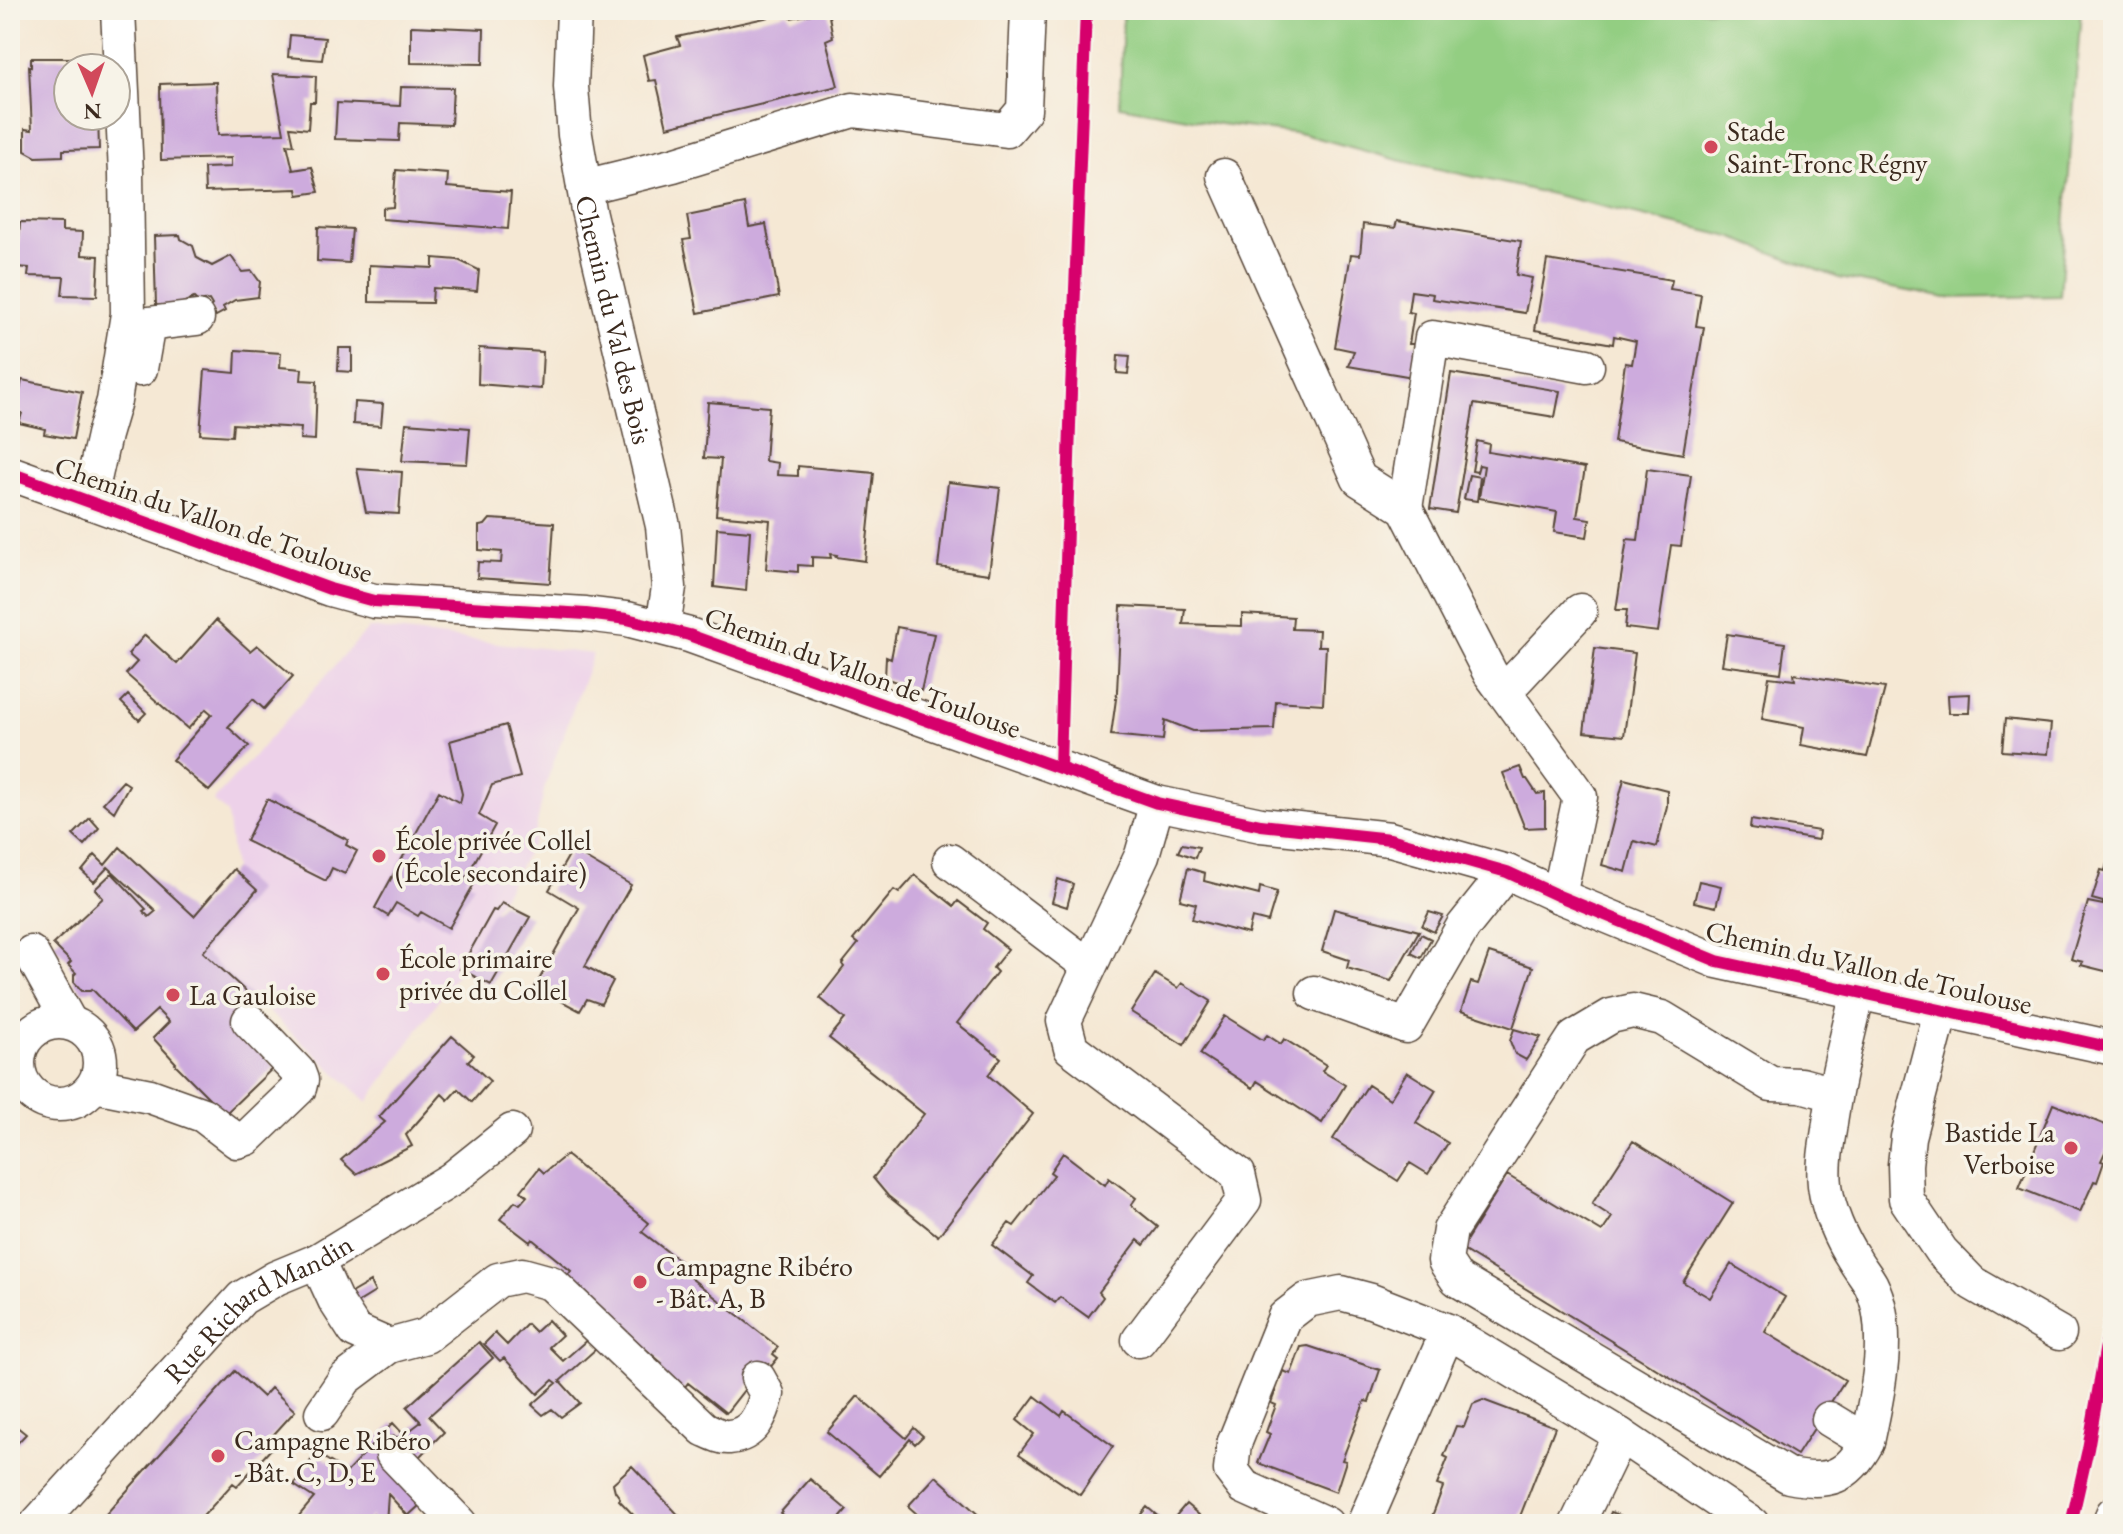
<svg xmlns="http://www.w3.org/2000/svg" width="2123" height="1534" font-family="'EB Garamond',serif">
  <rect width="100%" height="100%" fill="#f7f3e8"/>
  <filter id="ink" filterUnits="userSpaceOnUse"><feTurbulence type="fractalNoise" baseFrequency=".0125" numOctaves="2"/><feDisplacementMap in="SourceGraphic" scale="16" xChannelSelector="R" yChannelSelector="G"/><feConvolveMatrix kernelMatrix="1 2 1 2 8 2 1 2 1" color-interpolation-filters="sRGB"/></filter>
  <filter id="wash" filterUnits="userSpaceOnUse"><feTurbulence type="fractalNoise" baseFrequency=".006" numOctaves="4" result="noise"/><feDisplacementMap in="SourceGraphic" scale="32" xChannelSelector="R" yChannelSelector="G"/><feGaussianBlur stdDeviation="1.8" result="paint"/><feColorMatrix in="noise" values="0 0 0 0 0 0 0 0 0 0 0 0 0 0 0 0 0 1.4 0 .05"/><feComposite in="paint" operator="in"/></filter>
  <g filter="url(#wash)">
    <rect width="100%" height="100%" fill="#f5e8d4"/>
    <!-- built -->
    <path fill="#edd1e9" d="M 369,628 L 593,654 L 545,786 L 533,843 L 460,969 L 368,1102 L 180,932 L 234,869 L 227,813 L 213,801 Z"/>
    <!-- green -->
    <path fill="#93ce82" stroke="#677c50" stroke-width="2" d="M 1123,10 L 2081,10 L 2060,296 L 1946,298 L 1839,278 L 1731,237 L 1551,194 L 1398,160 L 1303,134 L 1220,124 L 1120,106 Z"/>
    <g id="blocks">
      <!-- building -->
      <path fill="#cdabdd" d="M 828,11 L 833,37 L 826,40 L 838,86 L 667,127 L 656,80 L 649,81 L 643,55 L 680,45 L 677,37 L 788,13 L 791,18 Z
        M 411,26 L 484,29 L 483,64 L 411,63 Z
        M 290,35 L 325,38 L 322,60 L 288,57 Z
        M 31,58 L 94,58 L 95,68 L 68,68 L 68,116 L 98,116 L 99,149 L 63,150 L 63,156 L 36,157 L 25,151 L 25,129 L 32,130 L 29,66 L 31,67 Z
        M 273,74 L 316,76 L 315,102 L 310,102 L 308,129 L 290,127 L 294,145 L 287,144 L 293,170 L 312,167 L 319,192 L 298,195 L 297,189 L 205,192 L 204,168 L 231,167 L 231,158 L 161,160 L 160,84 L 216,82 L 218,135 L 284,133 Z
        M 401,87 L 453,88 L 451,125 L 400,123 L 399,141 L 335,139 L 337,103 L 400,106 Z
        M 396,170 L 448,174 L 447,187 L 511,192 L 508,229 L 382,219 L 382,208 L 393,207 Z
        M 745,204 L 749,227 L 766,224 L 779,297 L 698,313 L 683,240 L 691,239 L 687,216 Z
        M 1397,221 L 1521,241 L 1516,275 L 1532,278 L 1525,313 L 1432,299 L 1433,294 L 1411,291 L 1408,312 L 1414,313 L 1409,344 L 1417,344 L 1413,377 L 1348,366 L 1354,351 L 1335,347 L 1351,254 L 1360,255 L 1363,224 L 1395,228 Z
        M 20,222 L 62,223 L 62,231 L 83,232 L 82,255 L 99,256 L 97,296 L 62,295 L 64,277 L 28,276 L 29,268 L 17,267 Z
        M 318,227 L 352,229 L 349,263 L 317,261 Z
        M 180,235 L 181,239 L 193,246 L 197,258 L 212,266 L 231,256 L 242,272 L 252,271 L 260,282 L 258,297 L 235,300 L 223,307 L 225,311 L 216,316 L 210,307 L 212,305 L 209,300 L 198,302 L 194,298 L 182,303 L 180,309 L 156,305 L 154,236 Z
        M 433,258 L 458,260 L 479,270 L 477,291 L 433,288 L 432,303 L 369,302 L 369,265 L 433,268 Z
        M 1547,260 L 1672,280 L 1670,289 L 1701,294 L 1696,326 L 1704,327 L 1683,454 L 1614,442 L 1625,363 L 1632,364 L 1636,341 L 1614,336 L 1613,344 L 1535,330 Z
        M 339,348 L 352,348 L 352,372 L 338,371 Z
        M 479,348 L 543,352 L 541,389 L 478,384 Z
        M 236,350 L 281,353 L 280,367 L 302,369 L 301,380 L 317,381 L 315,440 L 300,439 L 301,428 L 233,424 L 232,436 L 200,434 L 205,370 L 235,373 Z
        M 1118,355 L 1130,356 L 1128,374 L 1117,373 Z
        M 1451,373 L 1560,391 L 1555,417 L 1474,404 L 1456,513 L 1430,509 Z
        M 22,380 L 82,392 L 73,439 L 44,434 L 45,429 L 19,423 L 22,413 L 16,412 Z
        M 354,402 L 383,404 L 381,426 L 353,424 Z
        M 708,402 L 769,407 L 765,461 L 778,463 L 777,475 L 798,476 L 798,466 L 874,473 L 865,561 L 836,557 L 837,555 L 830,554 L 831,558 L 812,557 L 812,566 L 798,565 L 798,572 L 766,569 L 770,520 L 716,515 L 721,459 L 704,458 Z
        M 406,423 L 470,428 L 467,464 L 402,461 Z
        M 1477,441 L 1489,444 L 1488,452 L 1585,468 L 1577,517 L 1590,519 L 1587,537 L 1554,532 L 1557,512 L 1479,498 L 1484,466 L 1479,465 L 1477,472 L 1472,471 Z
        M 357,469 L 402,472 L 399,514 L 366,512 Z
        M 1647,469 L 1691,475 L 1681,546 L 1671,545 L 1658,632 L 1625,628 L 1627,610 L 1616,610 L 1627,539 L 1638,540 Z
        M 1469,475 L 1480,477 L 1477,501 L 1464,499 Z
        M 948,482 L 1000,488 L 989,574 L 938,567 Z
        M 490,519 L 554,523 L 550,583 L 477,578 L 478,562 L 501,563 L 502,552 L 479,550 L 479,526 L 485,525 Z
        M 717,528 L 750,531 L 746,591 L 714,587 Z
        M 1121,606 L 1185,609 L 1183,624 L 1242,626 L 1242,614 L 1293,617 L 1292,629 L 1319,630 L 1318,646 L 1326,646 L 1323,704 L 1276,701 L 1274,729 L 1193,731 L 1165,720 L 1163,740 L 1111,735 L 1117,692 Z
        M 216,620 L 250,651 L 257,645 L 293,676 L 264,709 L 253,699 L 228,727 L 249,746 L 209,791 L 172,760 L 212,714 L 206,709 L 188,729 L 126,674 L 137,662 L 128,654 L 145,635 L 177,664 Z
        M 897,627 L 934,634 L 921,691 L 885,678 L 886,657 L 891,659 Z
        M 1727,634 L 1785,643 L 1781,673 L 1722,665 Z
        M 1595,648 L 1635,653 L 1624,736 L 1584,732 Z
        M 1794,674 L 1885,688 L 1867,757 L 1801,745 L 1804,727 L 1762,719 L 1769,677 L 1795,680 Z
        M 1970,694 L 1969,713 L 1949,713 L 1948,695 Z
        M 128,695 L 146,713 L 139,720 L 121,702 Z
        M 2005,719 L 2051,724 L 2048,754 L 2002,751 Z
        M 506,725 L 520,777 L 492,785 L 479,815 L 495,825 L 465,879 L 474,884 L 449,928 L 421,912 L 418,916 L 396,903 L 388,916 L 375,908 L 439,791 L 460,803 L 462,794 L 450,741 Z
        M 1520,767 L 1525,779 L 1527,779 L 1537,794 L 1545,793 L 1545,827 L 1525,828 L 1524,826 L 1503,773 Z
        M 1624,779 L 1667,790 L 1667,806 L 1657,847 L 1634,841 L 1626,872 L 1602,865 Z
        M 123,781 L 129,785 L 114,812 L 103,803 Z
        M 267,799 L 348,840 L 346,845 L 357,851 L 345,874 L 332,868 L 326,881 L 246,841 Z
        M 90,818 L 99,828 L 84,845 L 73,835 Z
        M 1751,820 L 1819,831 L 1818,840 L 1750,829 Z
        M 1182,844 L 1199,847 L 1195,858 L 1178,852 Z
        M 2112,844 L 2113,844 L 2113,973 L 2081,965 L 2083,962 L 2071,959 L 2088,902 L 2103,905 L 2103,902 L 2092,899 L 2101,870 L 2105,871 Z
        M 120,847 L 194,916 L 234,869 L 257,890 L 203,952 L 254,999 L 232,1019 L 274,1067 L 225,1114 L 175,1064 L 176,1063 L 153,1038 L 169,1022 L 157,1010 L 133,1032 L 92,989 L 90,991 L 82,991 L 74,982 L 74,975 L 76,973 L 68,965 L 71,962 L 53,944 L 103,898 L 95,889 L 112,873 L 146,909 L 143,911 L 149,917 L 156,911 L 108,867 L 94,882 L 82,871 L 95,855 L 105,865 Z
        M 572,850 L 631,885 L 585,966 L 613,981 L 601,1004 L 587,999 L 580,1011 L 535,987 L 579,908 L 549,890 Z
        M 1188,868 L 1205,873 L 1204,881 L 1259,895 L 1260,887 L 1277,892 L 1268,922 L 1252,918 L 1248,934 L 1192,919 L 1196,904 L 1180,900 Z
        M 915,875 L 954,906 L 958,901 L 987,923 L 983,929 L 1008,949 L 993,968 L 997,972 L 957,1023 L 1001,1058 L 988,1075 L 1033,1114 L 938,1236 L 888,1196 L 873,1178 L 924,1114 L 829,1038 L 845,1019 L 820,998 L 844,967 L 842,964 L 858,944 L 853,940 L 894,890 L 899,893 Z
        M 1058,879 L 1073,884 L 1067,907 L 1052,902 Z
        M 1699,881 L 1721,886 L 1716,907 L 1694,902 Z
        M 502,903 L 530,917 L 491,985 L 460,969 L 493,910 L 496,911 Z
        M 1334,909 L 1419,931 L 1391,981 L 1347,968 L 1349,960 L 1322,951 Z
        M 1429,912 L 1443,916 L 1434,932 L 1422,926 Z
        M 1421,934 L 1431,939 L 1421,958 L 1411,953 Z
        M 1489,953 L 1533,967 L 1513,1028 L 1461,1011 L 1471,982 L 1478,984 Z
        M 1155,974 L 1178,988 L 1182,983 L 1211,1001 L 1184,1045 L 1131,1012 Z
        M 1225,1016 L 1263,1040 L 1267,1035 L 1281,1044 L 1284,1039 L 1326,1065 L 1322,1071 L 1345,1085 L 1322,1123 L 1257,1081 L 1253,1088 L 1200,1054 Z
        M 1514,1029 L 1541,1037 L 1526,1060 L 1515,1054 L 1510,1041 Z
        M 452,1036 L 474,1055 L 468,1061 L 490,1081 L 472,1102 L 458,1089 L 448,1100 L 442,1094 L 406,1135 L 412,1146 L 356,1174 L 341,1160 L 385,1122 L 379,1117 Z
        M 1407,1072 L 1436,1090 L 1416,1123 L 1448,1143 L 1428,1174 L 1410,1163 L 1398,1181 L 1333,1139 L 1368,1085 L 1390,1099 Z
        M 2053,1104 L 2113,1128 L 2113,1135 L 2101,1161 L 2104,1162 L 2097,1182 L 2094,1181 L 2080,1212 L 2019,1188 Z
        M 1633,1141 L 1733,1203 L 1683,1282 L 1710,1298 L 1731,1264 L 1785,1297 L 1765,1332 L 1845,1380 L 1797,1455 L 1461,1249 L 1507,1175 L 1602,1232 L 1612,1217 L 1592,1204 Z
        M 1063,1153 L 1105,1185 L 1109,1178 L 1136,1198 L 1131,1205 L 1158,1227 L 1144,1245 L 1138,1240 L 1099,1292 L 1103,1297 L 1088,1317 L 1060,1297 L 1055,1303 L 1028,1283 L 1033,1276 L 992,1245 L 1009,1223 L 1014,1226 L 1054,1175 L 1050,1172 Z
        M 566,1155 L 649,1223 L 642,1232 L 681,1262 L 677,1267 L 778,1347 L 773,1354 L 778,1358 L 764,1375 L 759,1371 L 726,1413 L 688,1383 L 681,1392 L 655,1371 L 662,1363 L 564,1280 L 571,1271 L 532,1239 L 530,1242 L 500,1219 L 515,1201 L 520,1204 L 527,1196 L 521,1191 L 539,1168 L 544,1173 Z
        M 370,1282 L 375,1292 L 357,1303 L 351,1293 Z
        M 548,1320 L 562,1335 L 549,1347 L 563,1361 L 588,1339 L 596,1349 L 560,1381 L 580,1403 L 561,1417 L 552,1409 L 543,1415 L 532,1405 L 557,1383 L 553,1380 L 538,1394 L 504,1358 L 500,1361 L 484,1344 L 495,1333 L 507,1345 L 527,1324 L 535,1332 Z
        M 479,1342 L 493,1358 L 429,1416 L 444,1432 L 417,1459 L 421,1504 L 408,1516 L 388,1494 L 386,1523 L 371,1521 L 372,1515 L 364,1524 L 292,1524 L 314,1498 L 294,1485 L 316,1453 L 347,1472 L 393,1423 L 404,1435 L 421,1422 L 407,1407 Z
        M 1308,1346 L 1380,1370 L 1369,1402 L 1365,1401 L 1342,1460 L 1346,1461 L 1336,1492 L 1258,1463 L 1270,1434 L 1266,1432 L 1276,1405 L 1271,1403 L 1283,1371 L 1291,1374 L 1301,1347 Z
        M 235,1371 L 263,1397 L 271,1388 L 295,1411 L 266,1443 L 272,1448 L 237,1486 L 233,1483 L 196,1524 L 97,1524 Z
        M 858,1396 L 906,1438 L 914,1428 L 923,1436 L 915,1444 L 910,1439 L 879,1476 L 827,1432 Z
        M 1035,1396 L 1061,1416 L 1064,1411 L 1113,1446 L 1080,1495 L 1019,1454 L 1034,1434 L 1017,1420 Z
        M 1483,1400 L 1555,1427 L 1517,1524 L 1445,1524 L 1431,1519 L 1443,1487 L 1437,1485 L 1448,1458 L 1444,1456 L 1456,1426 L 1464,1427 L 1473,1404 Z
        M 10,1416 L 14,1419 L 11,1422 L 26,1434 L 10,1451 Z
        M 632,1466 L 687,1524 L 642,1524 L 619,1500 L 620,1498 L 615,1491 L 613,1483 Z
        M 936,1476 L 984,1520 L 980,1524 L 928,1524 L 908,1506 Z
        M 810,1479 L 847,1510 L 835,1524 L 793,1524 L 780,1513 Z
        M 1186,1504 L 1199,1515 L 1192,1524 L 1169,1524 Z
        M 1147,1507 L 1167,1524 L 1133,1524 Z
        M 1611,1512 L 1643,1524 L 1606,1524 Z"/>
    </g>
  </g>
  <g filter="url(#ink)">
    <use href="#blocks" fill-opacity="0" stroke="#574639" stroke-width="2"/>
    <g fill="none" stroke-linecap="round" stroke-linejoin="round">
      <!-- minor casing -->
      <g stroke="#574639" stroke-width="37">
        <g id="minor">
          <path id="s1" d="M 574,10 L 571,87 L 575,135 L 588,210 L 663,526 L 669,587 L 663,627"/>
          <path d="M 1224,176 L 1359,479 L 1405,508 L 1490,673 L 1504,692"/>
          <path d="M 584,187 L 673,165 L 853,110 L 1007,130 L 1024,110 L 1028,10"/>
          <path d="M 140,369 L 148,324 L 197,318"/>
          <path d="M 10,473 L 330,589 L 374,601 L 586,614 L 627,619 L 689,635 L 1157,803 L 1261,825 L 1390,839 L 1507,872 L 1559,896 L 1717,961 L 2113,1048"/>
          <path d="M 89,502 L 104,435 L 114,401 L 128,314 L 126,173 L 118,10"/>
          <path d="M 1405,508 L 1432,338 L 1587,366"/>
          <path d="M 950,861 L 1089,966"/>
          <path d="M 1559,896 L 1580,797 L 1504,692 L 1580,611"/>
          <path d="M 31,953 L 70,1023"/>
          <path d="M 1314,993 L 1406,1026 L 1463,927 L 1507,872"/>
          <path d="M 1941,1011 L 1908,1137 L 1905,1165 L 1906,1199 L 1941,1251 L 1972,1283 L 2059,1333"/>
          <circle cx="59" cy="1063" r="41"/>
          <path d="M 95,1085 L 150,1096 L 203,1115 L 237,1141 L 247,1138 L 299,1088 L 301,1080 L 298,1072 L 249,1021"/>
          <path d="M 1834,1094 L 1801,1085 L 1771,1084 L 1662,1018 L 1633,1011 L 1611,1016 L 1574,1038 L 1450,1230 L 1445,1261 L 1457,1279 L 1789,1476 C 1828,1484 1848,1478 1867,1442"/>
          <path d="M 317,1261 L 335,1300 L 355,1331 L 389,1346 L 426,1336 L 498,1280 L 522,1275 L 551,1283 L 704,1429 C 711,1432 722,1438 729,1437 C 754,1435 762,1414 767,1394 L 758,1378"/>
          <path d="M 1139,1340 L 1244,1200 L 1238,1174 L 1071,1048 L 1064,1021 L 1142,855 L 1157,803"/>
          <path d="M 322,1413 L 345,1379 L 389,1346"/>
          <path d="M 1829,1419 L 1867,1442 C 1877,1396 1893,1329 1871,1285 C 1866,1276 1859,1268 1854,1259 C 1840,1238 1828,1210 1825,1185 C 1823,1166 1826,1148 1829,1130 C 1835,1083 1847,1038 1858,992"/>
          <path d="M 393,1454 L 460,1524"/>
          <path id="s2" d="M 37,1524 L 242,1298 L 276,1278 L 317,1261 L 452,1179 L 512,1131"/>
          <path d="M 1326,1524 L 1244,1487 L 1231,1470 L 1234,1444 L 1285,1317 L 1307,1300 L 1341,1293 L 1371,1301 L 1448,1331 L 1620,1435 L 1752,1524"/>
          <path d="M 1364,1524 L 1448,1331"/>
          <path d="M 1577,1524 L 1620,1435"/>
          <path d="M 2110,1524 L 2113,1514"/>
        </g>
      </g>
      <!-- minor -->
      <use href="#minor" stroke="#fff" stroke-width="34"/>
      <!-- cycleway casing -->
      <g stroke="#f7f3e8" stroke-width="17">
        <path id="cycleway" d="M 10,473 L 330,589 L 374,601 L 586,614 L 627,619 L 689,635 L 1157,803 L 1261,825 L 1390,839 L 1507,872 L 1559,896 L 1717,961 L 2113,1048
          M 1060,767 L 1071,391 L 1086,10
          M 2071,1524 L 2088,1449 L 2110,1322 L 2113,1317"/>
      </g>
      <!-- cycleway -->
      <use href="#cycleway" stroke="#d6006c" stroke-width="12"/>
    </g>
  </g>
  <!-- markers -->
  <g fill="#d1495b" stroke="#f7f3e8" stroke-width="3">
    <circle cx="1711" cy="147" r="8"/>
    <circle cx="379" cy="856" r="8"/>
    <circle cx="383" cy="974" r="8"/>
    <circle cx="173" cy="995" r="8"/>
    <circle cx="2071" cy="1148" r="8"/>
    <circle cx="640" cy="1282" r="8"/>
    <circle cx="218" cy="1456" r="8"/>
  </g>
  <g text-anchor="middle" stroke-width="7" stroke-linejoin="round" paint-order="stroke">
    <!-- poi labels -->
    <g font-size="28" fill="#3b2a1e" stroke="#f7f3e8" text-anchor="start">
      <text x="1727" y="141">Stade<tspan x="1727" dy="32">Saint-Tronc Régny</tspan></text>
      <text x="395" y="850">École privée Collel<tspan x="395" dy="32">(École secondaire)</tspan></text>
      <text x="399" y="968">École primaire<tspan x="399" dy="32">privée du Collel</tspan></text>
      <text x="189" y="1005">La Gauloise</text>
      <text x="2055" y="1142" text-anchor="end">Bastide La<tspan x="2055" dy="32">Verboise</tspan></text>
      <text x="656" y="1276">Campagne Ribéro<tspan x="656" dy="32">- Bât. A, B</tspan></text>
      <text x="234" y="1450">Campagne Ribéro<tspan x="234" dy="32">- Bât. C, D, E</tspan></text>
    </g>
    <!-- street labels -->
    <g font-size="28" fill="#3b2a1e" stroke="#f7f3e8">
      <text dy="10" stroke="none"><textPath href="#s1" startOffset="314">Chemin du Val des Bois</textPath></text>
      <text transform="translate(214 519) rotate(19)" y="10">Chemin du Vallon de Toulouse</text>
      <text transform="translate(863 672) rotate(20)" y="10">Chemin du Vallon de Toulouse</text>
      <text transform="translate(1869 967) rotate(13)" y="10">Chemin du Vallon de Toulouse</text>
      <text dy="10" stroke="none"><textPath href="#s2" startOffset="312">Rue Richard Mandin</textPath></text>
    </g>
  </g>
  <!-- margin -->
  <rect width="2123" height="1534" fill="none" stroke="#f7f3e8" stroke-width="40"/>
  <!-- north arrow -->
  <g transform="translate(92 92) rotate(178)"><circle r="38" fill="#f7f3e8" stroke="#aca397" stroke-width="2"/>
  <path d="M0-6L14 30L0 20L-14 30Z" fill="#d1495b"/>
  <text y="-12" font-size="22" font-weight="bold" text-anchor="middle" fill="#3b2a1e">N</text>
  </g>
</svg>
